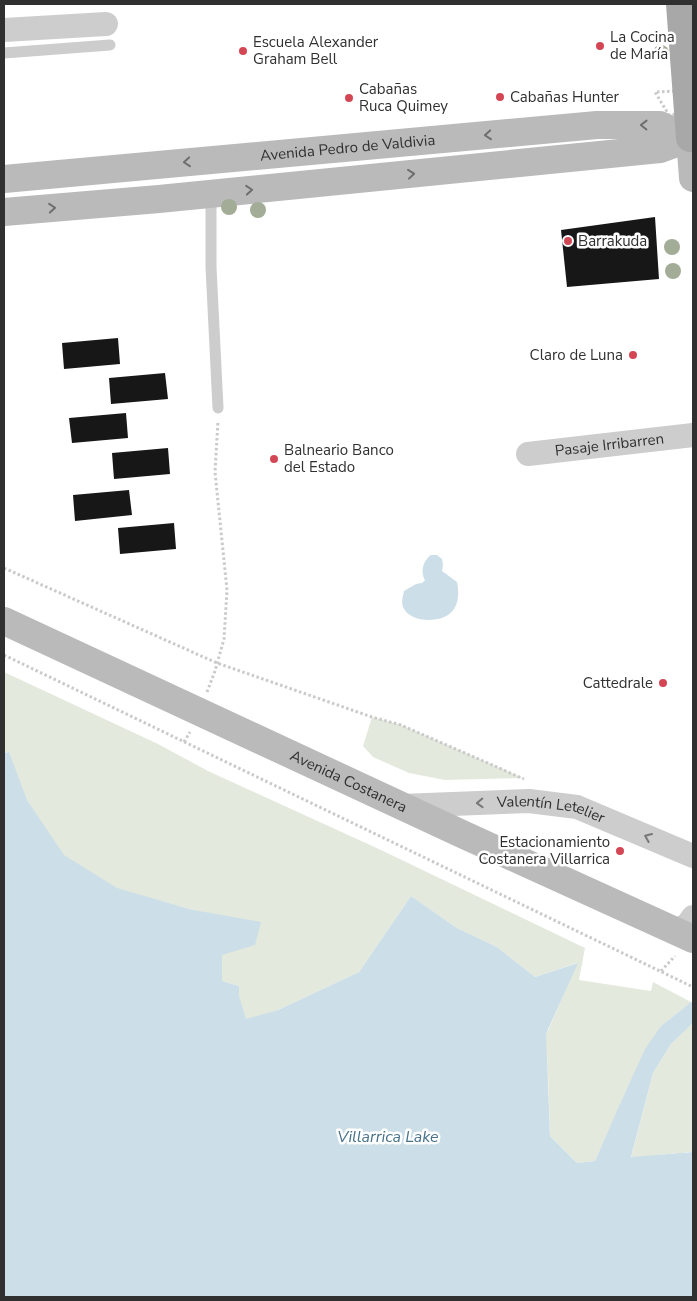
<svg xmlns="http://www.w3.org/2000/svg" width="697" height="1301" font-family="'Nunito Sans',sans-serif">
  <rect width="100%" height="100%" fill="#fff"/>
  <!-- green -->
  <path fill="#e4e9dd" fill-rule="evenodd" d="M 4,672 L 158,744 L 208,771 L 381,850 L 585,948 L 579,980 L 651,991 L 653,982 L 691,1002 L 661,1026 L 631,1080 L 595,1161 L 577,1163 L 550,1136 L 547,1041 L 551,1216 L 678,1153 L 631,1158 L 653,1073 L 671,1044 L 693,1023 L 693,1152 L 685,1152 L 693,1297 L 328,1297 L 4,762 L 9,752 L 4,753 ZM 139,895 L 193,910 L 254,945 L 222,954 L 222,981 L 239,986 L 239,996 L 178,1006 ZM 411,896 L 457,928 L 497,947 L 535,977 L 577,963 L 548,1031 L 265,1014 L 278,1010 L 359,972 Z
    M 372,717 L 401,725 L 523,778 L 445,780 L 409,773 L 373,757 L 363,746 Z"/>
  <!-- water -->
  <path fill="#ccdee7" d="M 431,555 L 437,555 L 442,559 L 443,565 L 442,571 L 457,582 C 459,591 459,601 454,609 C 445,624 410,624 403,607 C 401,602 403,596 404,591 L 416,584 L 422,583 L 425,580 C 420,572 423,561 431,555 Z
    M 9,752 L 27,800 L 64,855 L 117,888 L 193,910 L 261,922 L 255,945 L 222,955 L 222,981 L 239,986 L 239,996 L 246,1019 L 278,1010 L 359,972 L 411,896 L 457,928 L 497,947 L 535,977 L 578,963 L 546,1034 L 550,1136 L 577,1163 L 595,1161 L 619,1106 L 645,1049 L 661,1026 L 691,1002 L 693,1003 L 693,1023 L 671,1044 L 653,1073 L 631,1157 L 693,1152 L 693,1297 L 4,1297 L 4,753 Z"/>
  <!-- building -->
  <path fill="#171717" d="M 655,217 L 659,279 L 567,287 L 561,230 Z
    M 118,338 L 120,364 L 64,369 L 62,343 Z
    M 165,373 L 168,399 L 111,404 L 109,378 Z
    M 126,413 L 128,438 L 72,443 L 69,418 Z
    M 168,448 L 170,474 L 114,479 L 112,453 Z
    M 129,490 L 132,515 L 75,521 L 73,495 Z
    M 174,523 L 176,549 L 120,554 L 118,528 Z"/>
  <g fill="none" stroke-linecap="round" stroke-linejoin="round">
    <!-- path -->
    <path stroke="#cacaca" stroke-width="3" stroke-dasharray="2.5 2.5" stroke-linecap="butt" d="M 678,91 L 677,114 L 669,115 L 655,92 Z
      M 4,568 L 217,663 L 372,717 L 401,725 L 524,779
      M 4,655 L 693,987
      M 207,692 L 215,671 L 224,639 L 227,590 L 215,472 L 218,421
      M 184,742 L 190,732
      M 661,971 L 675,956"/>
    <!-- lane -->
    <path stroke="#cdcdcd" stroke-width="11" d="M 4,53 L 110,45
      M 211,193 L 211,267 L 218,408"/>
    <!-- street -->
    <g stroke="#cdcdcd" stroke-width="24">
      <path d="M 4,30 L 106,24"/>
      <path id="s1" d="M 528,454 L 693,435"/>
      <path id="s2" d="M 401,806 L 529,801 L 577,807 L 693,856"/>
      <path d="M 677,931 L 688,924 L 693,917"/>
    </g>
    <!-- secondary -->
    <g stroke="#bababa" stroke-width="28">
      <path d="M 690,138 L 693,178"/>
      <path id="s3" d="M 4,179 L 597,125 L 660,125 L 690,138"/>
      <path d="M 4,212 L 159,199 L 660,149 L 690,138"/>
      <path id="s4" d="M 4,621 L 462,834 L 693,939"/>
    </g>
    <!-- primary -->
    <path stroke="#a8a8a8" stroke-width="28" d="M 680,4 L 690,138"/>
  </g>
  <!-- trees -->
  <g fill="#a2ac97">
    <circle cx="661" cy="53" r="8"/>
    <circle cx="229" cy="207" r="8"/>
    <circle cx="258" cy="210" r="8"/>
    <circle cx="672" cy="247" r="8"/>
    <circle cx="673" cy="271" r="8"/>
  </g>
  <!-- one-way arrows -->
  <defs><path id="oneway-chevron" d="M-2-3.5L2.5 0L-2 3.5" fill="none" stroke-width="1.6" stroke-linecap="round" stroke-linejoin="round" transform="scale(1.25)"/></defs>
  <g stroke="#6e6e6e">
    <use href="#oneway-chevron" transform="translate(644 125) rotate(-179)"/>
    <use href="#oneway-chevron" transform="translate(488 135) rotate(175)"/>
    <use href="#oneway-chevron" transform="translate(187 162) rotate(175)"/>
    <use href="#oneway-chevron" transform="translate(411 174) rotate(-6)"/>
    <use href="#oneway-chevron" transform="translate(249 190) rotate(-5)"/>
    <use href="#oneway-chevron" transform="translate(52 208) rotate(-5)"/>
  </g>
  <g stroke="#777">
    <use href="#oneway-chevron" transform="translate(480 803) rotate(178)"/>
    <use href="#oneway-chevron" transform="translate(648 837) rotate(-157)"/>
  </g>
  <!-- markers -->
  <g fill="#d34755" stroke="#fff" stroke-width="2">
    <circle cx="600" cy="46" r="5"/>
    <circle cx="243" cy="51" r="5"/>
    <circle cx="500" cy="97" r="5"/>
    <circle cx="349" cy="98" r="5"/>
    <circle cx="568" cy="241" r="5"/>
    <circle cx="633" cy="355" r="5"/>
    <circle cx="274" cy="459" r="5"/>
    <circle cx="663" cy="683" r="5"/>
    <circle cx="620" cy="851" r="5"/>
  </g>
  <g text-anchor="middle" stroke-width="5" stroke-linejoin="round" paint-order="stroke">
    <!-- poi labels -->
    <g font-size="15" fill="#303030" stroke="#fff" text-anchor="start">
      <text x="610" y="42">La Cocina<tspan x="610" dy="17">de María</tspan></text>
      <text x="253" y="47">Escuela Alexander<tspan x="253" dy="17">Graham Bell</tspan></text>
      <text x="359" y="94">Cabañas<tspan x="359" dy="17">Ruca Quimey</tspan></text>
      <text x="510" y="102">Cabañas Hunter</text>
      <text x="578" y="246">Barrakuda</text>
      <text x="623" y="360" text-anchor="end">Claro de Luna</text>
      <text x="284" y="455">Balneario Banco<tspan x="284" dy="17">del Estado</tspan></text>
      <text x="653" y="688" text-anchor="end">Cattedrale</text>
      <text x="610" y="847" text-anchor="end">Estacionamiento<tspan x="610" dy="17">Costanera Villarrica</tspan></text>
    </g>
    <!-- street labels -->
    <g font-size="15" fill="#303030" stroke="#fff">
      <text dy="5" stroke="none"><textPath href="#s3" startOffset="345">Avenida Pedro de Valdivia</textPath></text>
      <text dy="5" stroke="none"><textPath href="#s1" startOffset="82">Pasaje Irribarren</textPath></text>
      <text dy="5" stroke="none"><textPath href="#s4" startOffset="380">Avenida Costanera</textPath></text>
      <text dy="5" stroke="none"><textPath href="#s2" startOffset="151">Valentín Letelier</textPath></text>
    </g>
    <!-- water labels -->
    <g font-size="16" font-style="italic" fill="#47728a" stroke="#fff">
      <text x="388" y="1142">Villarrica Lake</text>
    </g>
  </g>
  <!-- border -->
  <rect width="697" height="1301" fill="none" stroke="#303030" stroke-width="10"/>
</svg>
